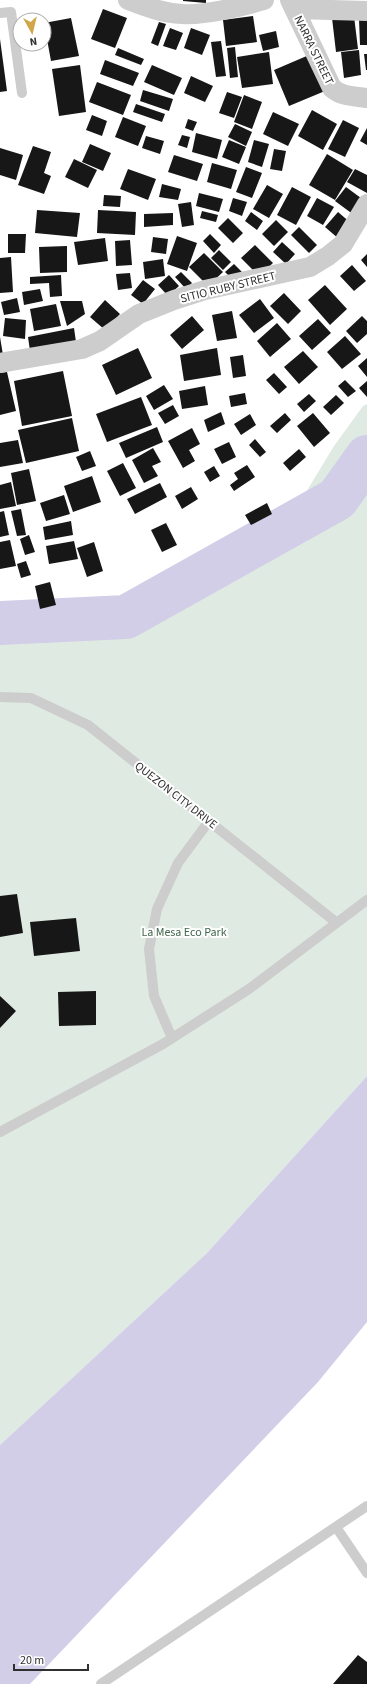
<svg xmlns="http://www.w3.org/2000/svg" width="367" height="1684" font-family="'Source Sans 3',sans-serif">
  <rect width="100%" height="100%" fill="#fff"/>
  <!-- green -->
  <path fill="#dfebe2" d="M 367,404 L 367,1076 L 207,1253 L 0,1445 L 0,623 L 126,617 L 209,548 L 300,502 L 334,446 L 363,406 Z"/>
  <!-- water -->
  <path fill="#d2cee8" d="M 367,1076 L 367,1322 L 318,1382 L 30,1684 L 0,1684 L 0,1445 L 207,1253 Z"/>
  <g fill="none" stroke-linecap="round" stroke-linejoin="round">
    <!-- river -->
    <path stroke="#d2cee8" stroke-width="44" d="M 0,623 L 126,617 L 337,499 L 367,457"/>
  </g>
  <!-- building -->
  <path fill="#171717" d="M 183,0 L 206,0 L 206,3 L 183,1 Z
    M 103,9 L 127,18 L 115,48 L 91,39 Z
    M 253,16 L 257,42 L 226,46 L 223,20 Z
    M 354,16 L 358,49 L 336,52 L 332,18 Z
    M 71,18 L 79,56 L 51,61 L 44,23 Z
    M 359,19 L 367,19 L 367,45 L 360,45 Z
    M 159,22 L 166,24 L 158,46 L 151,43 Z
    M 170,28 L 183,33 L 176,50 L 163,46 Z
    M 191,28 L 210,35 L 202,55 L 184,48 Z
    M 276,31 L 279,47 L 263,51 L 259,35 Z
    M 0,39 L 7,91 L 0,92 Z
    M 221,41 L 226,76 L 216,77 L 211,42 Z
    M 235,47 L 238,77 L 230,78 L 227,48 Z
    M 118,48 L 144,59 L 141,65 L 115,55 Z
    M 359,50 L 361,75 L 344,78 L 341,52 Z
    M 269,52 L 273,84 L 242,88 L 237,57 Z
    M 364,54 L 367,54 L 367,70 L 366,70 Z
    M 309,55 L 325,91 L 289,106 L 274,70 Z
    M 105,60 L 139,73 L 133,86 L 100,74 Z
    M 80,65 L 86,112 L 59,116 L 52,69 Z
    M 152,65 L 182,78 L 174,95 L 144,82 Z
    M 191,76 L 213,86 L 205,102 L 184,93 Z
    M 97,82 L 131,95 L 123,115 L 89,102 Z
    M 143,90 L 173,99 L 169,111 L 140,101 Z
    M 227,92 L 242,97 L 234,118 L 219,113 Z
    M 244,95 L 262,102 L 252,129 L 234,122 Z
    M 136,104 L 165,114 L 162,122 L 133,112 Z
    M 312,110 L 337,124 L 323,150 L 298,136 Z
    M 273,112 L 299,124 L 288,146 L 263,134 Z
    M 92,115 L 107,121 L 102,136 L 86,130 Z
    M 123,117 L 146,126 L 138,146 L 115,137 Z
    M 188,119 L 197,122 L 193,131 L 185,128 Z
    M 343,120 L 359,128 L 345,157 L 328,149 Z
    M 235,124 L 252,132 L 246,146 L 228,137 Z
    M 367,128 L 367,145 L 360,141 Z
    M 196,133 L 222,140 L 217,159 L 192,152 Z
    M 182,135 L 190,137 L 187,148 L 178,145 Z
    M 146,136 L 164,141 L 160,154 L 142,148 Z
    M 229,140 L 246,147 L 239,164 L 222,157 Z
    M 254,140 L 269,144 L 262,167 L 248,162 Z
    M 90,144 L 111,153 L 103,171 L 82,162 Z
    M 33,146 L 51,152 L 44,173 L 51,176 L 44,194 L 18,185 Z
    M 0,148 L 23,155 L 16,180 L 0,175 Z
    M 274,149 L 286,151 L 282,171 L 270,169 Z
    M 327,154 L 353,170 L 335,200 L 309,185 Z
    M 174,155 L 203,164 L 197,181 L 168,172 Z
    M 74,159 L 97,170 L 88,188 L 65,177 Z
    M 212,163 L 237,170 L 231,189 L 207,182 Z
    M 246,167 L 262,173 L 252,198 L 236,192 Z
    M 128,169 L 156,179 L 148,200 L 120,189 Z
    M 355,169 L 367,175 L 367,193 L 347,182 Z
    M 162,184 L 181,189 L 178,200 L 159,197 Z
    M 267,185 L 283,194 L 269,218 L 253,209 Z
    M 292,187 L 311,197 L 296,225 L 277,215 Z
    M 346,187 L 365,201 L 354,215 L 335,201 Z
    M 199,193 L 223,199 L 219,212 L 196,206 Z
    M 104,195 L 121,196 L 120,207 L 103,206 Z
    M 233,198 L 247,202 L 242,216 L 229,211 Z
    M 317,198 L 334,207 L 323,225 L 307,216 Z
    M 191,202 L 194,225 L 182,227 L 178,204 Z
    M 37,210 L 80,213 L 77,237 L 35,233 Z
    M 98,210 L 136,212 L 135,235 L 97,233 Z
    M 202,211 L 218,215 L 216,222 L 200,218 Z
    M 251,212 L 263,221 L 257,230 L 245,221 Z
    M 338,212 L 352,224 L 339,239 L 325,227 Z
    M 173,213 L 173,225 L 144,227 L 144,214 Z
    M 228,218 L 243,233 L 233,243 L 218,228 Z
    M 276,220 L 288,232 L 274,246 L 262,234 Z
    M 299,227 L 317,245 L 309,253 L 291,235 Z
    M 8,234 L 26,234 L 25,253 L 8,253 Z
    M 210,234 L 221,245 L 214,253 L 203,241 Z
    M 177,236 L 197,243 L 187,271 L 167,264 Z
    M 153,237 L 168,239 L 166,254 L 151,252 Z
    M 105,238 L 108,261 L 78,265 L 74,242 Z
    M 130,240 L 132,265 L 116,266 L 115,241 Z
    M 282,242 L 295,254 L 286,264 L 273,252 Z
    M 255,245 L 273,263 L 259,276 L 241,258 Z
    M 67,246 L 67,272 L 40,273 L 39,247 Z
    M 219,250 L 231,262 L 223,270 L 211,258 Z
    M 204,253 L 223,272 L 208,286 L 189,267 Z
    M 367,254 L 367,267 L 361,260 Z
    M 11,257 L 13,292 L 0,293 L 0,258 Z
    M 163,259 L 165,276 L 145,279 L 143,262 Z
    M 234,264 L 242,272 L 233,280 L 225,272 Z
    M 352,265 L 366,281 L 354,291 L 340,276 Z
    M 181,272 L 192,283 L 186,289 L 175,277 Z
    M 130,273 L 132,288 L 118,290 L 116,274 Z
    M 61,275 L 62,296 L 50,297 L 49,283 L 30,284 L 30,277 Z
    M 169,275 L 179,286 L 168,296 L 158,285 Z
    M 143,280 L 155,289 L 143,304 L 131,295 Z
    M 325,285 L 347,309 L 330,325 L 308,300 Z
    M 40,289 L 43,301 L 24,305 L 22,292 Z
    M 284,293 L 301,311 L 288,324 L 270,306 Z
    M 17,298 L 20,312 L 4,315 L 1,302 Z
    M 260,299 L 274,318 L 254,333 L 239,315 Z
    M 105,300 L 120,314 L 105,330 L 90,317 Z
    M 60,301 L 82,301 L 85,314 L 67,326 Z
    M 56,304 L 61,326 L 34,331 L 30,309 Z
    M 232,311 L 237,338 L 217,341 L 212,315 Z
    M 192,316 L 204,330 L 182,349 L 170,335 Z
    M 362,316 L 367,321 L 367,334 L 357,343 L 346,331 Z
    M 5,318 L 26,320 L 25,339 L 3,336 Z
    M 318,319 L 331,333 L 312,350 L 299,336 Z
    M 277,323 L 291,339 L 270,357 L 257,341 Z
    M 74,328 L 76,342 L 30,351 L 28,337 Z
    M 345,336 L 361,354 L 342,369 L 327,352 Z
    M 0,337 L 3,355 L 0,355 Z
    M 138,348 L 152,378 L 116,395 L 102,365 Z
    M 217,348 L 221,375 L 184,381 L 180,355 Z
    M 303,351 L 318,367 L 299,384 L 284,367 Z
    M 243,355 L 246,376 L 233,378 L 230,357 Z
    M 367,358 L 367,377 L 358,366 Z
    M 63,371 L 72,416 L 22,426 L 14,381 Z
    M 7,372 L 16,411 L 0,415 L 0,373 Z
    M 274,373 L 287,387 L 279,394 L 266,380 Z
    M 345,380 L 356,391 L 348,397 L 338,386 Z
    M 367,381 L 367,397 L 359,388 Z
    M 164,385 L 173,399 L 154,410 L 146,396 Z
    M 205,386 L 208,405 L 182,409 L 179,391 Z
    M 245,393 L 247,404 L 231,407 L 229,396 Z
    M 309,394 L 316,401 L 304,412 L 297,404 Z
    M 336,395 L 344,403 L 331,415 L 323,407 Z
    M 141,397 L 152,425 L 107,442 L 96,414 Z
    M 173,405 L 179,416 L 165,424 L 158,413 Z
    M 221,412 L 225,424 L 208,432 L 204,420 Z
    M 285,413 L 291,420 L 277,433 L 270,426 Z
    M 313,413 L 330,433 L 314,447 L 297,426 Z
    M 250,414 L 256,425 L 241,435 L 234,424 Z
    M 72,418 L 79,451 L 26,463 L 18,430 Z
    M 157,427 L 163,442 L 126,458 L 119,443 Z
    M 192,428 L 200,444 L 189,450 L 195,461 L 183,468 L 168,441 Z
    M 255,439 L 266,452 L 260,457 L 249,445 Z
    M 18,440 L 23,463 L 0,467 L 0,443 Z
    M 229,442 L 236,457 L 222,464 L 214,449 Z
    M 153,448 L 161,462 L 152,466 L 158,476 L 144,483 L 132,460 Z
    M 299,449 L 306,457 L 290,471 L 283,463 Z
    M 90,451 L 96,466 L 82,471 L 76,457 Z
    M 123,463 L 136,488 L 120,496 L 107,471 Z
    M 247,465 L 255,477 L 234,491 L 230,485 L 238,479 L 234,473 Z
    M 214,466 L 220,476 L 210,482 L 204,472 Z
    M 29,469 L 36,501 L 17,505 L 11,473 Z
    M 92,476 L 101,502 L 73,512 L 64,486 Z
    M 11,482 L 16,506 L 0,509 L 0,485 Z
    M 160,483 L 167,497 L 135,514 L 127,499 Z
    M 191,487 L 198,499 L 182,509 L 175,496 Z
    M 64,495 L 70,514 L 46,521 L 40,503 Z
    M 267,503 L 272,514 L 251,525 L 245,515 Z
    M 21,509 L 26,535 L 17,536 L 11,511 Z
    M 4,511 L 9,535 L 0,537 L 0,512 Z
    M 71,521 L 73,535 L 45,540 L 43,527 Z
    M 166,523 L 177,545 L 162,552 L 151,530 Z
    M 29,535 L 35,552 L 25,555 L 20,539 Z
    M 10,540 L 16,566 L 0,569 L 0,542 Z
    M 74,541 L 78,559 L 49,564 L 46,546 Z
    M 94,542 L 103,571 L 87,577 L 77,548 Z
    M 26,561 L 31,575 L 21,578 L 17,564 Z
    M 50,582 L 56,605 L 40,609 L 35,586 Z
    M 17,894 L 23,933 L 0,937 L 0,896 Z
    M 76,918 L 80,951 L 34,956 L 30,922 Z
    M 96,991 L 96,1025 L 59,1026 L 58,992 Z
    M 0,996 L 16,1011 L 0,1028 Z
    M 358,1655 L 367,1662 L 367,1684 L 333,1684 Z"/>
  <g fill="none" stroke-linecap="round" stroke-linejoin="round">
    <!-- service -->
    <path stroke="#cdcdcd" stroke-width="10" d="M 0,13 L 11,12 L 22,93
      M 0,697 L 31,698 L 88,725 L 337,923
      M 172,1038 L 154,996 L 149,949 L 157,909 L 178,863 L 209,821
      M 0,1132 L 163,1044 L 249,989 L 367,900
      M 336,1527 L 367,1573
      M 101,1684 L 367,1506"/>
    <!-- minor -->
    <path stroke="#cdcdcd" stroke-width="20" d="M 128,0 C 146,7 163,13 182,14 C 203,16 244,6 264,0
      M 290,0 L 332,88 C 342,97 354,96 367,98
      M 295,9 L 367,11
      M 0,363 L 82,349 L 100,341 L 139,314 L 174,300 L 205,290 L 310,267 L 328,256 L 343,244 L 367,204"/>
  </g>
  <g text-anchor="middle" stroke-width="4" stroke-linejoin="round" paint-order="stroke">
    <!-- street labels -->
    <g font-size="12" fill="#303030" stroke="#fff">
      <text transform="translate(314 50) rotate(64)" y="4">NARRA STREET</text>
      <text transform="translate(228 287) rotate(-14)" y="4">SITIO RUBY STREET</text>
      <text transform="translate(176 795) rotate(38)" y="4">QUEZON CITY DRIVE</text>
    </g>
    <!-- park labels -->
    <g font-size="12" fill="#42664d" stroke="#fff">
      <text x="184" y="936">La Mesa Eco Park</text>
    </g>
  </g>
  <!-- north arrow -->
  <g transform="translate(32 32) rotate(172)"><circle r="19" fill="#ffffff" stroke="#acacac"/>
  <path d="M0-3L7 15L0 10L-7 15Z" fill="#d0a648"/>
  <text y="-6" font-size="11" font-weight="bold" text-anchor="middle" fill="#303030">N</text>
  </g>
  <!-- scale -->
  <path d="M14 1664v6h74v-6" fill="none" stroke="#303030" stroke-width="2"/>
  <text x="20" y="1664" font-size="12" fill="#303030" stroke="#ffffff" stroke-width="3" paint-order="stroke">20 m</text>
</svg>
